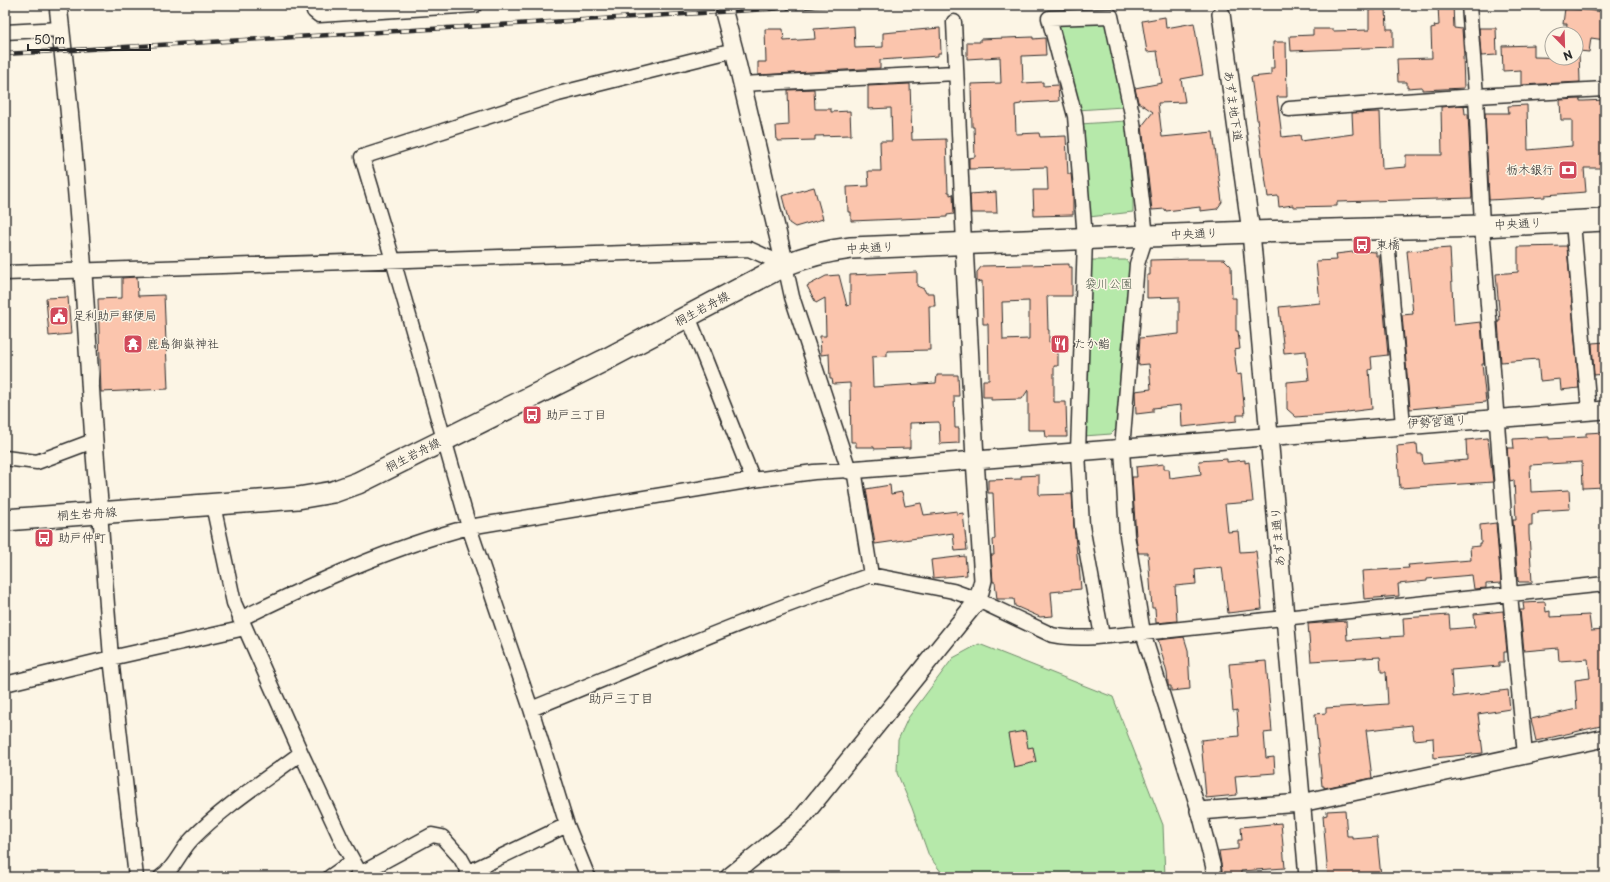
<svg xmlns="http://www.w3.org/2000/svg" width="1610" height="882" font-family="'Playpen Sans','Klee One',sans-serif">
  <rect width="100%" height="100%" fill="#fcf5e5"/>
  <filter id="ink" filterUnits="userSpaceOnUse"><feTurbulence type="fractalNoise" baseFrequency=".025" numOctaves="2"/><feDisplacementMap in="SourceGraphic" scale="8" xChannelSelector="R" yChannelSelector="G"/><feConvolveMatrix kernelMatrix="1 2 1 2 8 2 1 2 1" color-interpolation-filters="sRGB"/></filter>
  <g filter="url(#ink)">
    <!-- green -->
    <path fill="#b6e9aa" stroke="#708a6a" d="M 1101,20 L 1106,24 L 1123,107 L 1077,110 L 1057,27 L 1062,23 Z
      M 1126,121 L 1133,197 L 1133,212 L 1089,217 L 1080,124 Z
      M 1089,260 L 1126,260 L 1131,266 L 1123,333 L 1117,428 L 1111,434 L 1084,436 Z
      M 979,644 L 1113,697 L 1163,825 L 1165,877 L 945,877 L 929,856 L 912,808 L 897,773 L 898,740 L 908,718 L 953,658 Z"/>
    <!-- building -->
    <path fill="#fbc5ad" stroke="#2b2b2b" fill-rule="evenodd" d="M 1438,5 L 1453,5 L 1454,28 L 1462,29 L 1464,56 L 1463,56 L 1464,88 L 1422,90 L 1422,87 L 1407,88 L 1407,82 L 1398,82 L 1397,59 L 1432,58 L 1431,29 L 1435,28 L 1434,26 L 1439,25 Z
      M 1565,8 L 1605,12 L 1605,40 L 1591,38 L 1589,52 L 1579,51 L 1580,82 L 1521,85 L 1521,70 L 1503,71 L 1502,46 L 1534,45 L 1534,57 L 1576,58 L 1576,34 L 1566,34 L 1567,24 L 1563,24 Z
      M 1386,9 L 1387,29 L 1393,29 L 1393,47 L 1291,51 L 1290,36 L 1313,35 L 1313,29 L 1333,29 L 1333,31 L 1369,30 L 1369,10 Z
      M 1165,17 L 1166,28 L 1194,23 L 1203,75 L 1181,79 L 1185,102 L 1158,103 L 1162,137 L 1213,132 L 1222,202 L 1217,209 L 1200,211 L 1200,207 L 1166,211 L 1165,209 L 1152,210 L 1142,126 L 1153,112 L 1138,102 L 1135,88 L 1162,83 L 1157,51 L 1147,52 L 1142,21 Z
      M 854,26 L 855,48 L 883,47 L 883,33 L 940,28 L 941,53 L 938,53 L 938,56 L 880,60 L 880,68 L 758,75 L 758,62 L 766,62 L 765,29 L 783,29 L 784,41 L 815,39 L 814,29 Z
      M 1479,28 L 1496,28 L 1497,55 L 1481,56 Z
      M 1033,37 L 1033,39 L 1045,38 L 1046,55 L 1022,56 L 1023,83 L 1043,82 L 1043,86 L 1058,85 L 1059,101 L 1021,103 L 1021,104 L 1015,105 L 1016,134 L 1039,133 L 1040,137 L 1066,136 L 1068,174 L 1071,174 L 1073,191 L 1073,215 L 1034,216 L 1033,190 L 1048,190 L 1047,167 L 969,169 L 969,158 L 975,157 L 974,127 L 972,127 L 971,84 L 1001,83 L 1000,57 L 967,59 L 967,42 L 980,42 L 980,39 Z
      M 1273,42 L 1286,42 L 1287,97 L 1277,97 L 1282,137 L 1300,135 L 1301,141 L 1353,134 L 1352,113 L 1380,112 L 1382,169 L 1406,167 L 1406,155 L 1442,155 L 1441,107 L 1464,105 L 1465,114 L 1468,114 L 1472,198 L 1337,202 L 1337,206 L 1293,207 L 1293,205 L 1279,207 L 1278,196 L 1268,197 L 1251,77 L 1271,75 L 1271,68 L 1274,68 Z
      M 910,84 L 912,140 L 946,139 L 948,192 L 950,192 L 950,195 L 953,194 L 954,214 L 947,215 L 947,217 L 851,221 L 851,212 L 848,212 L 847,187 L 869,186 L 868,171 L 881,171 L 880,141 L 892,141 L 891,108 L 868,109 L 868,86 Z
      M 814,89 L 815,109 L 831,109 L 831,112 L 850,111 L 851,135 L 815,136 L 815,140 L 777,141 L 776,126 L 789,125 L 788,90 Z
      M 1580,99 L 1580,101 L 1584,101 L 1605,100 L 1605,168 L 1584,168 L 1586,192 L 1545,195 L 1545,197 L 1489,200 L 1485,113 L 1509,113 L 1508,106 L 1527,105 L 1528,150 L 1572,146 L 1572,120 L 1561,120 L 1560,100 Z
      M 814,187 L 823,219 L 795,227 L 789,223 L 782,196 Z
      M 996,192 L 997,213 L 971,213 L 970,194 Z
      M 1567,246 L 1579,388 L 1561,390 L 1560,379 L 1540,381 L 1538,359 L 1501,362 L 1498,321 L 1500,321 L 1496,274 L 1518,272 L 1518,247 Z
      M 1450,248 L 1454,325 L 1481,322 L 1484,364 L 1482,364 L 1486,402 L 1410,409 L 1402,315 L 1413,314 L 1407,251 Z
      M 1361,251 L 1376,252 L 1376,256 L 1379,256 L 1388,355 L 1371,357 L 1372,369 L 1369,370 L 1372,409 L 1347,412 L 1347,413 L 1296,417 L 1287,409 L 1287,382 L 1309,380 L 1306,351 L 1284,353 L 1279,307 L 1320,303 L 1316,261 L 1337,260 L 1336,254 Z
      M 1191,259 L 1224,259 L 1231,266 L 1232,298 L 1236,298 L 1236,331 L 1238,331 L 1240,349 L 1234,350 L 1237,375 L 1241,374 L 1245,415 L 1237,415 L 1237,421 L 1182,427 L 1181,405 L 1153,408 L 1153,412 L 1136,414 L 1135,391 L 1151,389 L 1149,364 L 1138,365 L 1140,338 L 1179,334 L 1179,297 L 1147,298 L 1147,275 L 1150,275 L 1150,260 Z
      M 1069,264 L 1069,267 L 1072,267 L 1072,296 L 1047,296 L 1048,330 L 1049,330 L 1049,342 L 1058,342 L 1058,366 L 1054,366 L 1054,402 L 1066,402 L 1067,437 L 1046,437 L 1045,430 L 1028,430 L 1028,390 L 1022,399 L 991,400 L 991,397 L 983,397 L 983,380 L 989,380 L 988,324 L 983,324 L 982,281 L 977,282 L 977,272 L 982,266 ZM 1029,301 L 1029,339 L 1003,340 L 1002,302 Z
      M 917,272 L 917,286 L 924,289 L 926,293 L 934,293 L 935,306 L 929,306 L 930,350 L 887,351 L 887,356 L 872,357 L 873,387 L 936,383 L 937,375 L 958,375 L 959,396 L 954,396 L 955,428 L 959,428 L 959,443 L 940,444 L 939,422 L 910,423 L 910,448 L 874,449 L 874,447 L 856,447 L 856,442 L 851,442 L 850,383 L 833,384 L 832,379 L 830,379 L 829,354 L 821,355 L 820,336 L 826,336 L 825,298 L 816,303 L 807,286 L 826,276 L 839,275 L 847,306 L 850,305 L 850,275 Z
      M 136,277 L 137,277 L 138,296 L 164,295 L 168,389 L 101,392 L 98,299 L 122,298 L 122,278 Z
      M 68,297 L 71,334 L 49,336 L 46,298 Z
      M 1605,342 L 1605,374 L 1594,375 L 1592,343 Z
      M 1605,432 L 1605,487 L 1583,488 L 1582,462 L 1530,465 L 1531,492 L 1569,490 L 1570,509 L 1538,511 L 1538,513 L 1532,514 L 1532,525 L 1529,525 L 1529,534 L 1532,582 L 1519,582 L 1518,581 L 1513,522 L 1513,520 L 1516,520 L 1514,480 L 1510,481 L 1507,448 L 1514,448 L 1513,439 L 1549,437 L 1549,439 L 1586,437 L 1586,433 Z
      M 1488,438 L 1493,482 L 1400,488 L 1397,446 L 1417,444 L 1418,454 L 1422,454 L 1423,464 L 1467,460 L 1466,440 Z
      M 1227,459 L 1227,462 L 1245,460 L 1245,463 L 1249,462 L 1253,502 L 1225,504 L 1228,532 L 1238,531 L 1240,552 L 1256,551 L 1262,609 L 1228,613 L 1222,567 L 1195,570 L 1196,584 L 1175,586 L 1177,621 L 1156,623 L 1155,608 L 1152,608 L 1148,553 L 1138,553 L 1136,537 L 1132,477 L 1137,477 L 1136,467 L 1164,464 L 1164,469 L 1169,469 L 1170,478 L 1201,474 L 1199,461 Z
      M 1039,475 L 1039,495 L 1072,494 L 1074,526 L 1078,565 L 1079,565 L 1081,589 L 1051,592 L 1053,616 L 1040,617 L 1015,606 L 1014,599 L 997,599 L 995,582 L 993,582 L 991,555 L 994,555 L 993,540 L 995,539 L 993,493 L 988,493 L 988,480 L 1021,479 L 1021,476 Z
      M 890,485 L 891,494 L 902,492 L 905,506 L 921,503 L 924,515 L 957,511 L 957,514 L 963,513 L 967,550 L 955,551 L 953,533 L 875,544 L 866,489 Z
      M 1496,523 L 1501,583 L 1486,584 L 1486,588 L 1474,589 L 1472,575 L 1427,579 L 1427,581 L 1398,584 L 1399,596 L 1364,599 L 1362,571 L 1409,568 L 1408,565 L 1471,560 L 1470,547 L 1479,546 L 1479,543 L 1481,543 L 1480,525 Z
      M 965,556 L 967,575 L 933,578 L 931,560 Z
      M 1545,602 L 1546,612 L 1550,611 L 1550,617 L 1589,615 L 1591,631 L 1605,630 L 1605,725 L 1536,741 L 1531,719 L 1577,709 L 1575,680 L 1590,678 L 1588,659 L 1559,661 L 1558,648 L 1524,651 L 1520,610 L 1524,610 L 1523,603 Z
      M 1503,611 L 1507,652 L 1504,652 L 1504,662 L 1499,662 L 1499,666 L 1451,670 L 1453,697 L 1508,690 L 1510,709 L 1478,714 L 1483,753 L 1434,758 L 1433,738 L 1414,740 L 1412,725 L 1369,730 L 1366,730 L 1372,778 L 1324,788 L 1324,786 L 1322,786 L 1315,714 L 1326,713 L 1326,708 L 1388,704 L 1386,672 L 1381,672 L 1380,657 L 1311,661 L 1308,624 L 1346,621 L 1347,640 L 1374,638 L 1404,636 L 1403,618 L 1449,615 L 1450,629 L 1475,627 L 1474,614 Z
      M 1184,637 L 1188,650 L 1190,689 L 1171,691 L 1171,686 L 1168,686 L 1168,683 L 1167,673 L 1158,640 Z
      M 1266,661 L 1272,732 L 1264,733 L 1266,758 L 1274,757 L 1275,773 L 1235,776 L 1237,795 L 1206,798 L 1201,740 L 1239,736 L 1237,710 L 1233,711 L 1229,664 Z
      M 1025,731 L 1028,748 L 1033,747 L 1036,762 L 1014,767 L 1008,734 Z
      M 1345,810 L 1347,836 L 1352,836 L 1352,839 L 1377,837 L 1381,877 L 1328,877 L 1323,816 L 1327,815 L 1327,811 Z
      M 1281,823 L 1285,868 L 1241,871 L 1241,877 L 1223,877 L 1219,851 L 1238,849 L 1238,840 L 1242,840 L 1241,827 Z"/>
    <g fill="none" stroke-linecap="round" stroke-linejoin="round">
      <!-- minor casing -->
      <g stroke="#2b2b2b" stroke-width="17">
        <path id="minor" d="M 313,5 L 314,11 L 319,15 L 475,5
          M 1469,5 L 1476,96 L 1482,226 L 1510,594 L 1525,755
          M 954,22 L 964,244
          M 5,32 L 61,29
          M 742,84 L 956,73
          M 1289,109 L 1476,96 L 1605,89
          M 1573,222 L 1589,411
          M 1386,228 L 1403,425
          M 5,273 L 749,249 L 785,265 L 792,297 L 849,470 L 814,472 L 753,480 L 469,527 C 389,548 314,583 240,619
          M 688,316 L 753,480
          M 5,458 L 37,462 L 93,441
          M 854,469 L 871,575 L 953,591 L 978,600 L 1052,635 C 1081,641 1114,635 1143,633 L 1605,584
          M 213,505 L 234,603 L 301,753 L 343,843 L 362,877
          M 100,512 L 111,658 L 136,877
          M 1102,636 L 1082,526 L 1078,452 L 1085,238 L 1075,116 L 1049,18 L 1111,16 L 1132,114 L 1146,236 L 1137,264 L 1122,449 L 1127,535 L 1143,633 L 1199,811 L 1213,866 L 1214,877
          M 5,684 L 111,658 L 245,628
          M 531,709 C 644,663 756,614 871,575
          M 469,872 L 567,825
          M 360,874 L 432,835 L 442,837 L 460,857 L 471,877
          M 161,877 C 175,868 180,851 192,839 C 224,806 264,781 301,753
          M 330,877 L 353,861
          M 588,877 L 567,825 L 531,709 L 469,527 L 393,260 L 362,157 L 558,94 L 734,50"/>
      </g>
      <!-- tertiary casing -->
      <g stroke="#2b2b2b" stroke-width="20">
        <path id="tertiary" d="M 58,5 C 68,94 77,184 83,274 C 89,353 92,433 100,512
          M 722,5 L 734,50 L 785,265
          M 1221,14 L 1251,232 L 1308,877
          M 849,470 L 1605,410
          M 1199,811 L 1301,803 L 1605,738
          M 729,877 L 801,819 L 978,600 L 983,580 L 975,459 L 964,244"/>
      </g>
      <!-- primary casing -->
      <g stroke="#2b2b2b" stroke-width="24">
        <path id="primary" d="M 5,520 L 298,498 L 333,492 L 358,483 L 603,361 L 785,265 C 807,256 827,251 851,248 L 1251,232 L 1482,226 L 1605,220"/>
      </g>
      <!-- minor -->
      <use href="#minor" stroke="#fcf5e5" stroke-width="14"/>
      <!-- tertiary -->
      <use href="#tertiary" stroke="#fcf5e5" stroke-width="17"/>
      <!-- primary -->
      <use href="#primary" stroke="#fcf5e5" stroke-width="21"/>
      <!-- rail casing -->
      <g stroke="#2b2b2b" stroke-width="4.5">
        <path id="rail" d="M 5,54 L 837,5"/>
      </g>
      <!-- rail -->
      <use href="#rail" stroke="#fcf5e5" stroke-width="3" stroke-dasharray="9" stroke-linecap="butt"/>
    </g>
  </g>
  <!-- icons -->
  <defs>
    <g id="bank-square" transform="scale(1)"><rect x="-9" y="-9" width="18" height="18" rx="4" fill="#d1495b" stroke="#fcf5e5"/><path d="M-6-4H6V4H-6ZM0-2.3a2.3 2.3 0 1 0 0 4.6a2.3 2.3 0 1 0 0-4.6Z" fill="#fff"/></g>
    <g id="bus-square" transform="scale(1)"><rect x="-9" y="-9" width="18" height="18" rx="4" fill="#d1495b" stroke="#fcf5e5"/><path d="M-5-6H5V4H4V6H2V4H-2V6H-4V4H-5ZM-3.5-4V0h7V-4ZM-3.5 1.2v1.5H-2V1.2ZM2 1.2v1.5H3.5V1.2Z" fill="#fff"/></g>
    <g id="civic-square" transform="scale(1)"><rect x="-9" y="-9" width="18" height="18" rx="4" fill="#d1495b" stroke="#fcf5e5"/><path d="M-.6-6.5H3V-4.5H.6V-3L4-1V1h2V6H-6V1h2V-1L-.6-3ZM-1.2 2.5V6h2.4V2.5Z" fill="#fff"/></g>
    <g id="temple-square" transform="scale(1)"><rect x="-9" y="-9" width="18" height="18" rx="4" fill="#d1495b" stroke="#fcf5e5"/><path d="M0-6L5-2H3V0L6.5 2.5H4V6H1.5V3h-3V6H-4V2.5H-6.5L-3 0V-2H-5Z" fill="#fff"/></g>
    <g id="restaurant-square" transform="scale(1)"><rect x="-9" y="-9" width="18" height="18" rx="4" fill="#d1495b" stroke="#fcf5e5"/><path d="M-5-6h1v4h1v-4h1v4h1v-4h1v5L-1.5 .5V6h-2V.5L-5-1ZM5-6V6H3V1.5H1.5Q1.5-4 5-6Z" fill="#fff"/></g>
  </defs>
  <g fill-rule="evenodd">
    <use href="#bank-square" x="1568" y="170"/>
    <use href="#bus-square" x="1362" y="245"/>
    <use href="#civic-square" x="59" y="316"/>
    <use href="#temple-square" x="133" y="344"/>
    <use href="#restaurant-square" x="1060" y="344"/>
    <use href="#bus-square" x="532" y="415"/>
    <use href="#bus-square" x="44" y="538"/>
  </g>
  <g text-anchor="middle" stroke-width="3" stroke-linejoin="round" paint-order="stroke">
    <!-- street labels -->
    <g font-size="12" fill="#2b2b2b" stroke="#fcf5e5">
      <text transform="translate(1233 106) rotate(82)" y="4">あずま地下道</text>
      <text transform="translate(1518 224) rotate(-3)" y="4">中央通り</text>
      <text transform="translate(1194 234) rotate(-2)" y="4">中央通り</text>
      <text transform="translate(870 248) rotate(-3)" y="4">中央通り</text>
      <text transform="translate(702 309) rotate(-28)" y="4">桐生岩舟線</text>
      <text transform="translate(1437 422) rotate(-4)" y="4">伊勢宮通り</text>
      <text transform="translate(413 455) rotate(-27)" y="4">桐生岩舟線</text>
      <text transform="translate(87 514) rotate(-4)" y="4">桐生岩舟線</text>
      <text transform="translate(1278 537) rotate(-95)" y="4">あずま通り</text>
    </g>
    <!-- poi labels -->
    <g font-size="12" fill="#2b2b2b" stroke="#fcf5e5" text-anchor="start">
      <text x="1554" y="174" text-anchor="end">栃木銀行</text>
      <text x="1376" y="249">東橋</text>
      <text x="73" y="320">足利助戸郵便局</text>
      <text x="147" y="348">鹿島御嶽神社</text>
      <text x="1074" y="348">たか鮨</text>
      <text x="546" y="419">助戸三丁目</text>
      <text x="58" y="542">助戸仲町</text>
    </g>
    <!-- park labels -->
    <g font-size="12" fill="#4e5a4b" stroke="#fcf5e5">
      <text x="1109" y="288">袋川公園</text>
    </g>
    <!-- neighbourhood labels -->
    <g font-size="13" fill="#2b2b2b" stroke="#fcf5e5">
      <text x="621" y="703">助戸三丁目</text>
    </g>
  </g>
  <!-- margin -->
  <rect width="1610" height="882" fill="none" stroke="#fcf5e5" stroke-width="20"/>
  <rect x="10" y="10" width="1590" height="862" fill="none" stroke="#2b2b2b" stroke-width="1.5" filter="url(#ink)"/>
  <!-- north arrow -->
  <g transform="translate(1564 46) rotate(157)"><circle r="19" fill="#fcf5e5" stroke="#a8a49b"/>
  <path d="M0-3L7 15L0 10L-7 15Z" fill="#d1495b"/>
  <text y="-6" font-size="11" font-weight="bold" text-anchor="middle" fill="#2b2b2b">N</text>
  </g>
  <!-- scale -->
  <path d="M28 44v6h122v-6" fill="none" stroke="#2b2b2b" stroke-width="2"/>
  <text x="34" y="44" font-size="12" fill="#2b2b2b" stroke="#fcf5e5" stroke-width="3" paint-order="stroke">50 m</text>
</svg>
